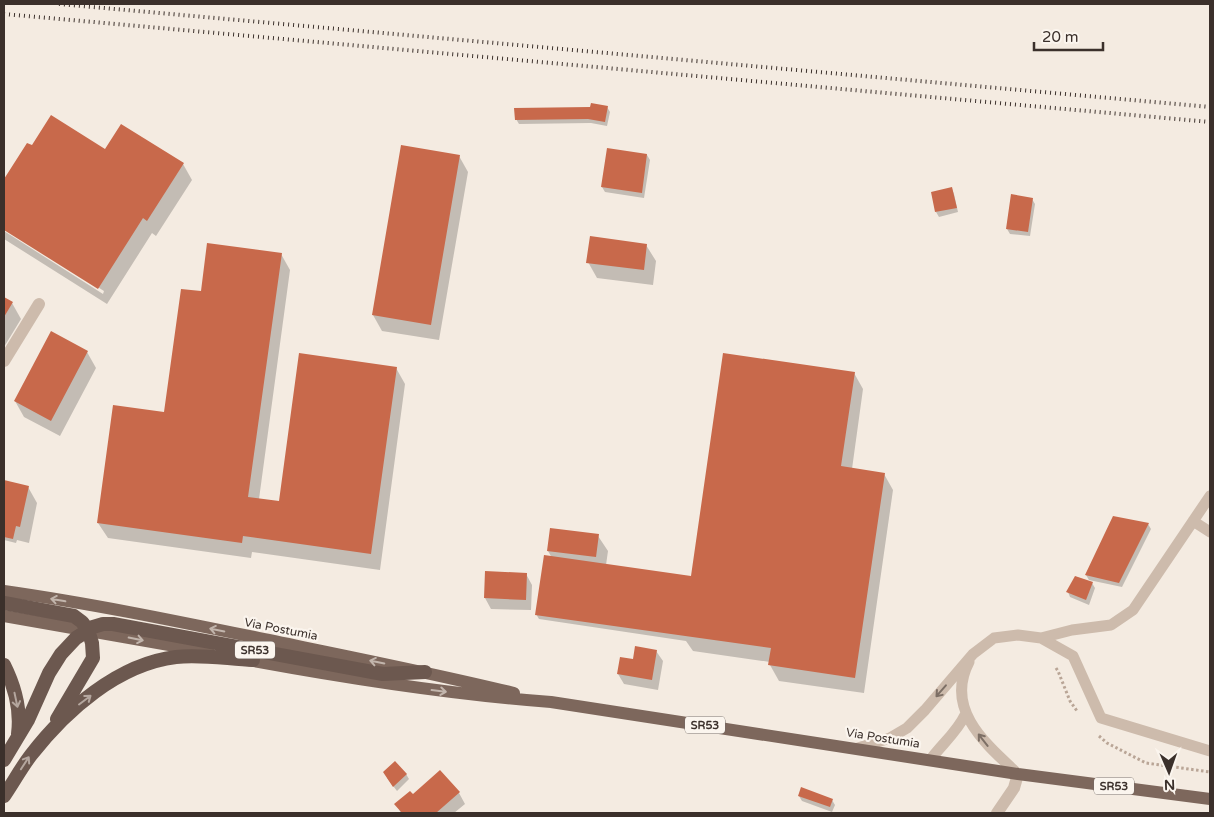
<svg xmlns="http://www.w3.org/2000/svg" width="1214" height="817" font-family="'Varela Round',sans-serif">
  <rect width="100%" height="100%" fill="#f4ebe1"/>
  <!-- shadow -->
  <path fill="#0003" d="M 607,107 L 610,112 L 607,126 L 591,123 L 519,124 L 516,119 Z
    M 27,144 L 32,147 L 105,151 L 183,164 L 192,180 L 156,236 L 152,233 L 107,304 L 4,239 L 4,231 L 103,294 L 104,291 L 4,228 L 4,181 Z
    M 608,150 L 647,155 L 650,160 L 644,198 L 605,192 L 602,187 Z
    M 459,156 L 468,172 L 439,340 L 382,331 L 373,315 Z
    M 952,189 L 954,194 L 958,212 L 939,217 L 936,212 Z
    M 1032,199 L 1035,204 L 1030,236 L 1010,234 L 1007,229 Z
    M 646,245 L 656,261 L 653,285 L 597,278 L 588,262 Z
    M 281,254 L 290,270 L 259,499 L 280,502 L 396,368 L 405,384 L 380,570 L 252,552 L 251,558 L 108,538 L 98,523 L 165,413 L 202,293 Z
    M 4,298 L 12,303 L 21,319 L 4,347 Z
    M 87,352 L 96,368 L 60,436 L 24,417 L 15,401 Z
    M 854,373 L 863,389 L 852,469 L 884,474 L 893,490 L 864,693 L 779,681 L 770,665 L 770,662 L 693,651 L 686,641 L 539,619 L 536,614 L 552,558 L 548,551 L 598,536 L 608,551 L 606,565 L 692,578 Z
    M 4,481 L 28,487 L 37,503 L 29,543 L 17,540 L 16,543 L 4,540 Z
    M 1148,524 L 1151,529 L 1122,587 L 1089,580 L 1086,575 Z
    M 486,572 L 526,574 L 532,585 L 531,610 L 491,609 L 485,598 Z
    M 1092,583 L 1095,588 L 1089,605 L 1070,597 L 1068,592 Z
    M 656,651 L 663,661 L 658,690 L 624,684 L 618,674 L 634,661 Z
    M 440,772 L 459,793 L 465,804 L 454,813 L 401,813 L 396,804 L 413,796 Z
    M 406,774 L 409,779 L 397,791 L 387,778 Z
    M 799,796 L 832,800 L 835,805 L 832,812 L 802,801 Z"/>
  <!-- building -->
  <path fill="#c8694b" d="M 591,103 L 608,106 L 605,122 L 588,119 L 515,120 L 514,108 L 590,107 Z
    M 51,115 L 105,149 L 121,124 L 184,163 L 147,221 L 143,218 L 98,289 L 4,230 L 4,179 L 27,143 L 32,145 Z
    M 401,145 L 460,155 L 431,325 L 372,315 Z
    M 607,148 L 647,154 L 642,193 L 601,187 Z
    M 952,187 L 957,208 L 935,212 L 931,192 Z
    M 1011,194 L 1033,198 L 1028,232 L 1006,229 Z
    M 590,236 L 647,244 L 644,270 L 586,263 Z
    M 207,243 L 282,253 L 248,497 L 279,501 L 299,353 L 397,367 L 371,554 L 243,536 L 242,543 L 97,523 L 113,405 L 164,412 L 181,289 L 201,291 Z
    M 4,297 L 13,302 L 4,317 Z
    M 51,331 L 88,351 L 51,421 L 14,401 Z
    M 723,353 L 855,372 L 841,466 L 885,473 L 855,678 L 768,665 L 771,648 L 535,615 L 544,555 L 691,576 Z
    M 4,480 L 29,486 L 20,527 L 16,526 L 13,539 L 4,537 Z
    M 1113,516 L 1149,523 L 1119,583 L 1085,575 Z
    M 550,528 L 599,534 L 596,557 L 547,551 Z
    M 485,571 L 527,573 L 526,600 L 484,598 Z
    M 1075,576 L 1093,582 L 1086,600 L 1066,592 Z
    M 635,646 L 657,650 L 652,680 L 617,674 L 620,657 L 633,659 Z
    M 395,761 L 407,774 L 393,787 L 383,772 Z
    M 440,770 L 460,792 L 436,813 L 402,813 L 394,804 L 410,791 L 413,794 Z
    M 801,787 L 833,799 L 830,807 L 798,796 Z"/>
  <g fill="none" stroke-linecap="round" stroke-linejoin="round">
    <!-- path -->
    <path stroke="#b9a596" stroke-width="3" stroke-dasharray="2.5 2.5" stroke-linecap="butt" d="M 1056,668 L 1058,671 L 1070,701 L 1077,711
      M 1099,736 L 1107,743 L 1146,763 L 1210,772"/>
    <!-- service -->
    <path stroke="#cdbbac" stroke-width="11" d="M 1193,521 L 1210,532
      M 1041,638 L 1072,630 L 1111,625 L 1133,610 L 1210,496
      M 969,662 C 944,710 987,745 1018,774
      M 858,748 L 890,738 L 907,728 L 925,710 L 973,654 L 994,638 L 1018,635 L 1041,638 L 1073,656 L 1101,718 L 1210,751
      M 931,759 C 942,744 957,732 965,715"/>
    <!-- minor -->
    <path stroke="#cdbbac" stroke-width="12" d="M 4,361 L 39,304
      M 997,813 L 1014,788 L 1018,774"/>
    <!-- primary -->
    <path stroke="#7d675c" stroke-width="12" d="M 4,591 C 88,603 171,620 254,637 C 341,655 428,672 514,693
      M 4,616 L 209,652
      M 243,659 C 345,678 447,694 551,702 L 1018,774 L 1210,799"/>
    <!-- trunk -->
    <path stroke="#6c584f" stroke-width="14" d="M 4,603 L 74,616 L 82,622 L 88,630 L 92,643 L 93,658 L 57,719
      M 4,665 C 15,687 21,711 18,734
      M 4,760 L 28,720 L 49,673 L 61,654 L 76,638 L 93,627 L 103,624 L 113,624 L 383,674 L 425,672
      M 4,796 C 13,783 21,768 31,755 C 66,710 118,664 176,657 C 201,654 228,659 253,660"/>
    <!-- rail -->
    <path stroke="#3b302b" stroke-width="4" stroke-dasharray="1 4" stroke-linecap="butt" d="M 59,4 L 1210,107
      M 4,14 L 1210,122"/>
  </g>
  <!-- one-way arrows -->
  <defs><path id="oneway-shaft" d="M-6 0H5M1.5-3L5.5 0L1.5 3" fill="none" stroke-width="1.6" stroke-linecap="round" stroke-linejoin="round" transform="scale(1.25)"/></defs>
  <g stroke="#c2b5ac">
    <use href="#oneway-shaft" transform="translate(58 600) rotate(-170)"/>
    <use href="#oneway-shaft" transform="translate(217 630) rotate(-169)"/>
    <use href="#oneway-shaft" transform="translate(136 639) rotate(11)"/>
    <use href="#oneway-shaft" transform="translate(377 662) rotate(-169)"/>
    <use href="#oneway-shaft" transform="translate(439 691) rotate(7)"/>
  </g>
  <g stroke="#7d6f65">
    <use href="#oneway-shaft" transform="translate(941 691) rotate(131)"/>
    <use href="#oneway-shaft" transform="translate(983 740) rotate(-128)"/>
  </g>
  <g stroke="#b4a69e">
    <use href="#oneway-shaft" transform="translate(16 700) rotate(78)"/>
    <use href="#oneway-shaft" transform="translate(85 700) rotate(-37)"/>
    <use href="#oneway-shaft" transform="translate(25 763) rotate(-57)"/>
  </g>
  <g text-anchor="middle" stroke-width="4.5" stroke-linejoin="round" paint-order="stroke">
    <!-- shield labels -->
    <g fill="#fbf5ee" stroke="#756b66" stroke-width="1">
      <rect x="235" y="641.5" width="40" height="17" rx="4"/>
      <rect x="685" y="716.5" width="40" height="17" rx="4"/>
      <rect x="1094" y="777.5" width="40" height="17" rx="4"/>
    </g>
    <g font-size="11" font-weight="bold" fill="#3b302b">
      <text x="255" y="654">SR53</text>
      <text x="705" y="729">SR53</text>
      <text x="1114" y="790">SR53</text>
    </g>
    <!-- street labels -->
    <g font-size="12" fill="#3b302b" stroke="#fbf5ee">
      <text transform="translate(281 629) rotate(11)" y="4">Via Postumia</text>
      <text transform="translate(883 738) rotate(9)" y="4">Via Postumia</text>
    </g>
  </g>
  <!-- border -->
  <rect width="1214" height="817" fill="none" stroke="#3b302b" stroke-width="10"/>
  <!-- north arrow -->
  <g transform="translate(1169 772) rotate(178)" stroke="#fbf5ee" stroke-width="4" paint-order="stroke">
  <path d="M0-4L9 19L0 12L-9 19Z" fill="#3b302b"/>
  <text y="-8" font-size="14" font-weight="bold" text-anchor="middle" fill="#3b302b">N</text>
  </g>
  <!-- scale -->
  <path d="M1034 42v8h69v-8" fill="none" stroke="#3b302b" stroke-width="2.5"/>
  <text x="1042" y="42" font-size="15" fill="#3b302b" stroke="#fbf5ee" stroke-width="4" paint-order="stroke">20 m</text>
</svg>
